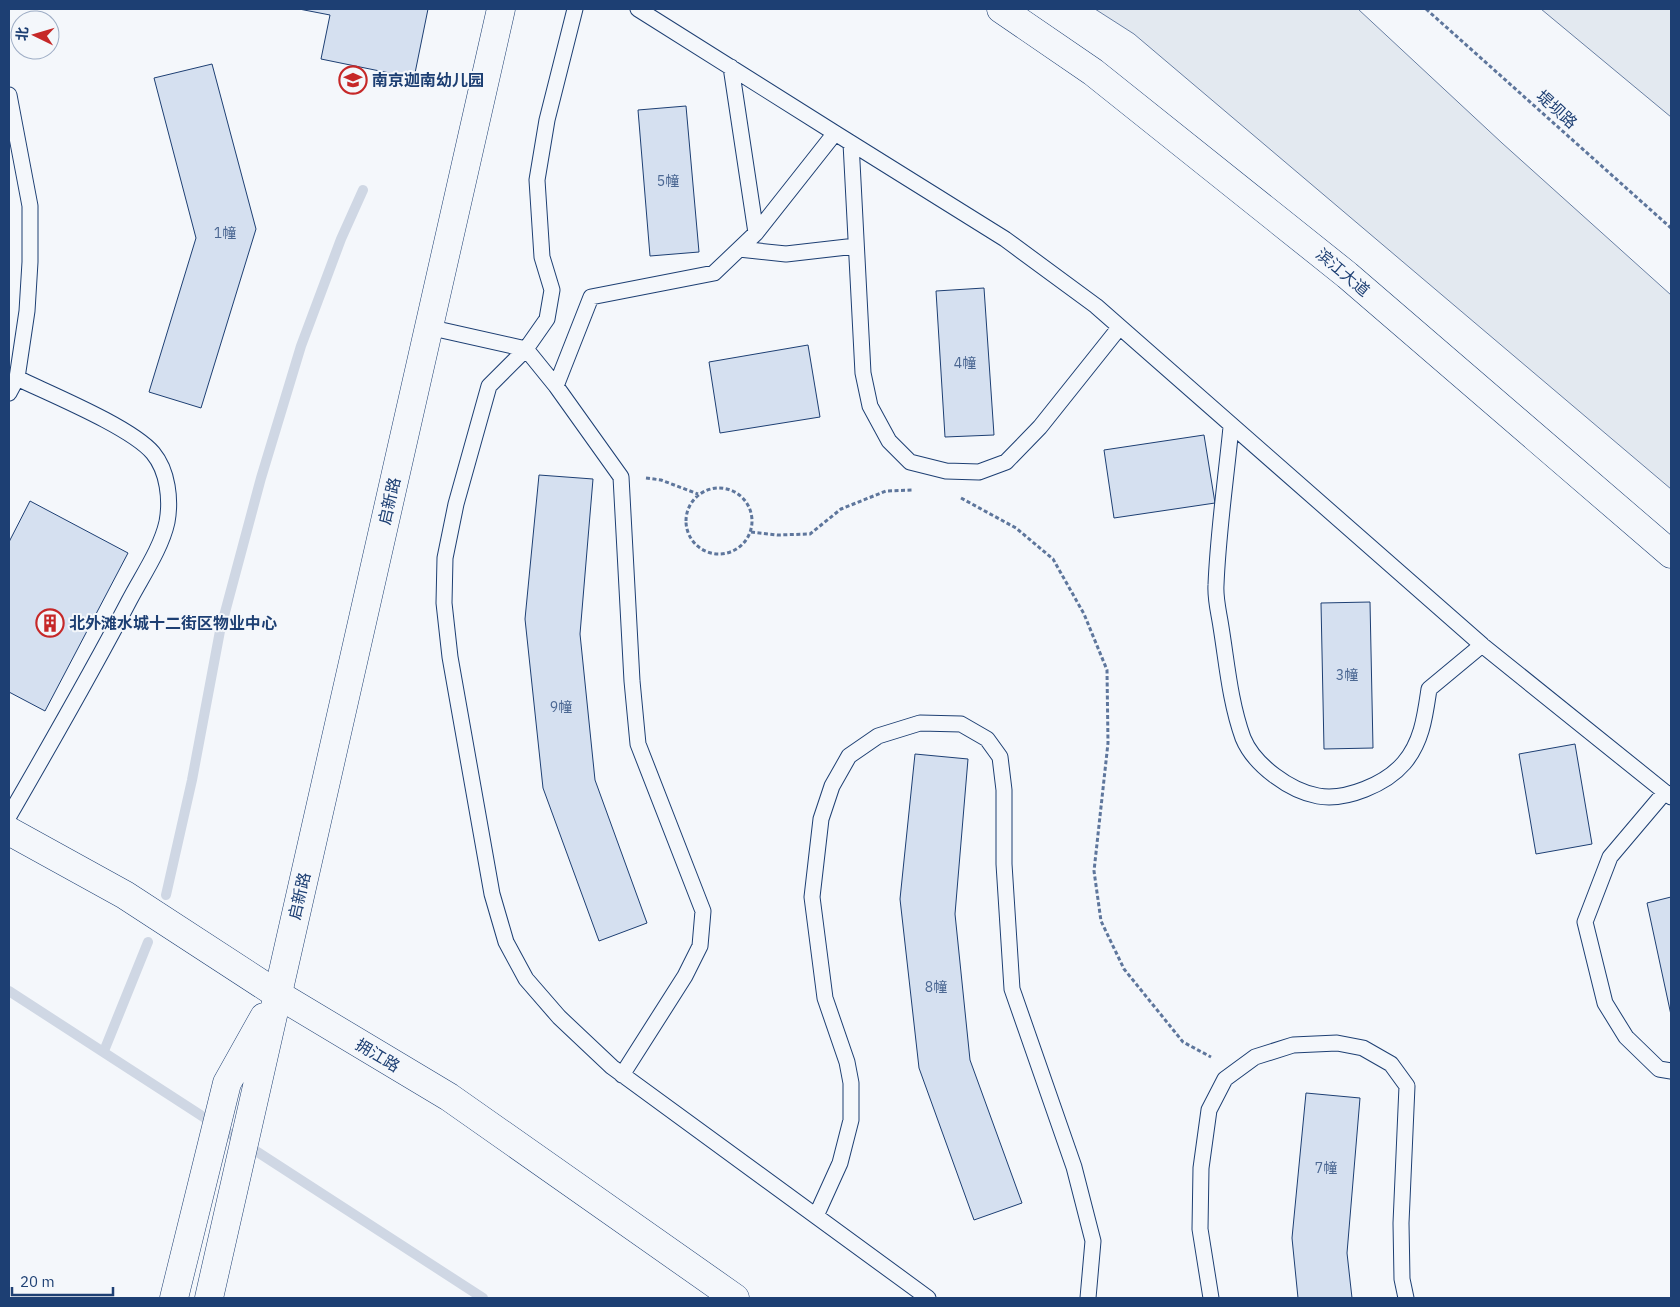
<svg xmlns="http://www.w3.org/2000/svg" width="1680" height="1307" font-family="'IBM Plex Sans','Noto Sans SC',sans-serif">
  <rect width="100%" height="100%" fill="#f4f7fb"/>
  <!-- green -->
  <path fill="#e3e9f0" stroke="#687fa3" d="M 1095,9 L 1358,9 L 1502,143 L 1671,295 L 1671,489 L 1134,34 Z
    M 1541,9 L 1671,9 L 1671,117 Z"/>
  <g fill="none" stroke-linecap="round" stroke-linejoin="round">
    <!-- stream -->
    <path stroke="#cfd7e4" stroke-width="10" d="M 166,895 L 192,780 L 220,631 L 261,478 L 301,346 L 341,239 L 363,190
      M 9,991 L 483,1298
      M 104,1051 L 148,942"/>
  </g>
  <!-- building -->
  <path fill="#d5e0f0" stroke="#1d3f73" d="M 299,9 L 428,9 L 414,78 L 321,59 L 330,15 Z
    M 212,64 L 256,229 L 201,408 L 149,392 L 196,238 L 154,78 Z
    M 686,106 L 699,252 L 650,256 L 638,110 Z
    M 984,288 L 994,435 L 945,437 L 936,291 Z
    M 808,345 L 820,417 L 720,433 L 709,362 Z
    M 1204,435 L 1215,503 L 1114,518 L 1104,450 Z
    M 539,475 L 593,479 L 580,634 L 595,780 L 647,923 L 599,941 L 543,788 L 525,619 Z
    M 30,501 L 128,553 L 45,711 L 9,692 L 9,542 Z
    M 1370,602 L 1373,748 L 1324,749 L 1321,603 Z
    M 1575,744 L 1592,844 L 1536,854 L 1519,754 Z
    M 915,754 L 968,759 L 955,914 L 970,1060 L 1022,1203 L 974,1220 L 919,1068 L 900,899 Z
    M 1671,897 L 1671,1015 L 1647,903 Z
    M 1306,1093 L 1360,1098 L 1347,1253 L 1352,1298 L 1298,1298 L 1292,1238 Z"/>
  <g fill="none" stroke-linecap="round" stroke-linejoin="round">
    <!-- service casing -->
    <g stroke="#1d3f73" stroke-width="17">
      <path id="service" d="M 575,9 L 547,120 L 537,180 L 542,257 L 552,290 L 547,319 L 526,349 L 489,386 L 456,504 L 445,558 L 444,603 L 450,657 L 492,894 L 506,942 L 526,979 L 559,1017 L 612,1067 L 928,1298
        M 731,67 L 756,233
        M 9,95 L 30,206 L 30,262 L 27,311 L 17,378 L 9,393
        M 835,133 L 1005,239 L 1096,306 L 1482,645
        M 851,143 L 863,373 L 870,406 L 889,441 L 910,462 L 946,471 L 979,472 L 1006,462 L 1040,427 L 1119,328
        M 739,249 L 786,254 L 856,246
        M 428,327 L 526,349 L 556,386
        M 1231,427 C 1226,479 1218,532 1216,585 C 1215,599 1219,613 1221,627 C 1227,664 1230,702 1243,738 C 1254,765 1290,791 1318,796 C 1346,801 1386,784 1404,763 C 1422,742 1425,716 1429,689 L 1482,645 L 1671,797
        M 1665,792 L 1610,857 L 1585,922 L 1605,1003 L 1626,1037 L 1659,1069 L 1671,1071
        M 9,816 C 50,745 91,674 129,601 C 142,576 161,549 167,522 C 171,500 168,471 153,453 C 131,427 50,394 17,378
        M 622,1075 L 685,976 L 700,946 L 703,911 L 638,744 L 632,681 L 621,477 L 556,386 L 591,297 L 714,273 L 756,233 L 835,133 L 638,9
        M 816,1216 L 840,1163 L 851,1120 L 851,1083 L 847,1062 L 825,998 L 812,897 L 821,819 L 832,786 L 849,756 L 878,736 L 920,723 L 961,724 L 987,739 L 1000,757 L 1004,790 L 1004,864 L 1012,989 L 1074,1167 L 1093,1241 L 1088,1298
        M 1211,1298 L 1200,1229 L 1201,1168 L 1209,1110 L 1225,1079 L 1255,1057 L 1293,1045 L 1337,1043 L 1363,1048 L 1391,1064 L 1407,1086 L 1401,1223 L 1402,1279 L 1406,1298"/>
    </g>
    <!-- minor casing -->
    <g stroke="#1d3f73" stroke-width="29">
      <path id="minor" d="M 9,831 L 125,895 L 277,994 L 449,1097 L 735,1298"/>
    </g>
    <!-- tertiary casing -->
    <g stroke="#1d3f73" stroke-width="29">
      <path id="tertiary" d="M 1001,9 L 1093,72 L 1347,275 L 1671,554
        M 174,1298 L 227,1083 L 264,1017
        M 209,1298 L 501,9"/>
    </g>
    <!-- path -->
    <path stroke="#5e769c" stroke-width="3" stroke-dasharray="4 2.5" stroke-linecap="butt" d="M 1426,9 L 1671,228
      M 646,478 L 661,480 L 698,494
      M686 521a33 33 0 1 1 66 0a33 33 0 1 1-66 0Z
      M 961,498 L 1016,528 L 1053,559 L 1084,614 L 1107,670 L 1108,743 L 1094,871 L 1101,921 L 1124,969 L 1183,1042 L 1211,1057
      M 751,532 L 777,535 L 810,534 L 841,509 L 886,491 L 912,490"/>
    <!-- service -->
    <use href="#service" stroke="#f4f7fb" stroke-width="15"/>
    <!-- minor -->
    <use href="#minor" stroke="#f4f7fb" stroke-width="28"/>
    <!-- tertiary -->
    <use href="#tertiary" stroke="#f4f7fb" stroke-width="28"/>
  </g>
  <!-- icons -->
  <defs>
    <g id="school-ring" transform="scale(1.4375)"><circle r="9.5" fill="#f4f7fb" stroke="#c62828" stroke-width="1.5"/><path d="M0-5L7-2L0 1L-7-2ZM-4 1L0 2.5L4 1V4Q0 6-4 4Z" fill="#c62828"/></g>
    <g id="building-ring" transform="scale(1.4375)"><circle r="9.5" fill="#f4f7fb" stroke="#c62828" stroke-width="1.5"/><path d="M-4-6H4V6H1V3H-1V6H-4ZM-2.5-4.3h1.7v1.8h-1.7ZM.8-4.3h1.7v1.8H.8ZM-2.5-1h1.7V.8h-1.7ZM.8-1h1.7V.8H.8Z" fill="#c62828"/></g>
  </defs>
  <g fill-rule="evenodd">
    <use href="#school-ring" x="353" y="80"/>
    <use href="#building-ring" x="50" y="623"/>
  </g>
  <g text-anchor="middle" stroke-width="4" stroke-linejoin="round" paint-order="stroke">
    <!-- number labels -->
    <g font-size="14" fill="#4b6792">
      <text x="668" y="186">5幢</text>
      <text x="225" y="238">1幢</text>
      <text x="965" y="368">4幢</text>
      <text x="1347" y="680">3幢</text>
      <text x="561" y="712">9幢</text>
      <text x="936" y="992">8幢</text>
      <text x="1326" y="1173">7幢</text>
    </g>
    <!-- poi labels -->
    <g font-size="16" font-weight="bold" fill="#1d3f73" stroke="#f4f7fb" text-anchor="start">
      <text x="372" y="86">南京迦南幼儿园</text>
      <text x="69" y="629">北外滩水城十二街区物业中心</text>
    </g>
    <!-- street labels -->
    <g font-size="16" fill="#1d3f73" stroke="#f4f7fb">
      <text transform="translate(1557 109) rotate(42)" y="6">堤坝路</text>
      <text transform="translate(1343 272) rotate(40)" y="6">滨江大道</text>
      <text transform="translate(389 501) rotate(-77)" y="6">启新路</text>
      <text transform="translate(299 896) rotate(-77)" y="6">启新路</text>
      <text transform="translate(378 1055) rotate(31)" y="6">拥江路</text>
    </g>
  </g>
  <!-- border -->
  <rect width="1680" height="1307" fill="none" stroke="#1d3f73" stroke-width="20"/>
  <!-- north arrow -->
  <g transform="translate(35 35) rotate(275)"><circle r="24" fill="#f4f7fb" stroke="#9eadc5"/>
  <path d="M0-4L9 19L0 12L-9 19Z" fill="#c62828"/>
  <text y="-8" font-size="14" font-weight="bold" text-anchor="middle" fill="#1d3f73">北</text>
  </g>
  <!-- scale -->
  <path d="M12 1287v8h101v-8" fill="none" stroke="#1d3f73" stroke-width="2.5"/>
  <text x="20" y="1287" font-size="15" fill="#1d3f73" stroke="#f4f7fb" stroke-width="4" paint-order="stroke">20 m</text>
</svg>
